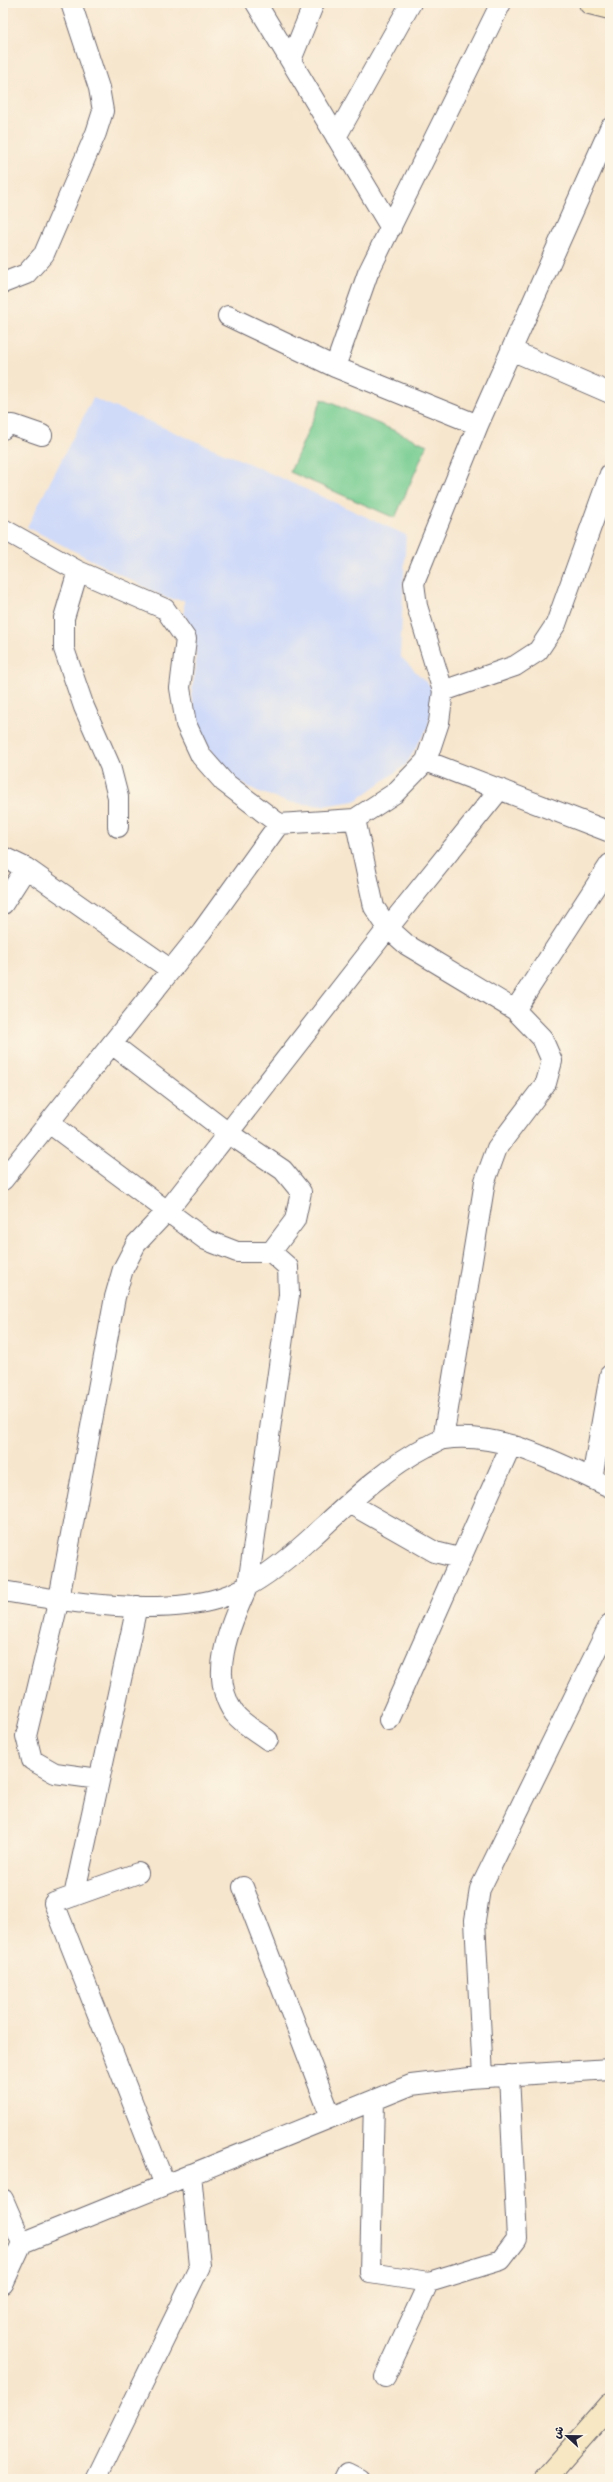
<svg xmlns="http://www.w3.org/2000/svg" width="613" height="2482" font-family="Caveat,'Playpen Sans Arabic',sans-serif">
  <rect width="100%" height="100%" fill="#fcf5e5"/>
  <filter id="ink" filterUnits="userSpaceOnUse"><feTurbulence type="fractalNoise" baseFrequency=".025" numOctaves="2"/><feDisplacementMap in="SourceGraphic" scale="8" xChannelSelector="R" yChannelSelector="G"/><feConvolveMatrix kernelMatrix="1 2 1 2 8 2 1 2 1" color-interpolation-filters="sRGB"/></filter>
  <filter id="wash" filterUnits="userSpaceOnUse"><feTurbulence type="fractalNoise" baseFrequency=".012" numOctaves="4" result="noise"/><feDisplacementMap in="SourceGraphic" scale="16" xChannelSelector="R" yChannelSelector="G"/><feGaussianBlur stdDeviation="0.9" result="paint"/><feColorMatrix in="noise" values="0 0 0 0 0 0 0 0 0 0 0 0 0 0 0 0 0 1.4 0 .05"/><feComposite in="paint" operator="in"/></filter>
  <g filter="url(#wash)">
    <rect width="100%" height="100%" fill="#f7e6ce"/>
    <!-- built -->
    <path fill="#cfdaf9" d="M 93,398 L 248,463 L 406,535 L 400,656 L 435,691 L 428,727 L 406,765 L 355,801 L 322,806 L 287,802 L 257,791 L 228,776 L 201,735 L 191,695 L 196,666 L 195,635 L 184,614 L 184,600 L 168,599 L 27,527 Z"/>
    <!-- green -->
    <path fill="#74cc91" stroke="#4b7766" d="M 322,399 L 427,445 L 395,518 L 290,472 Z"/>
  </g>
  <g filter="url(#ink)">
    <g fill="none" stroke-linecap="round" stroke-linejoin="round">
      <!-- street casing -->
      <g stroke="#6d676e" stroke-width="22">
        <path id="street" d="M 256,3 L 391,228
          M 291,60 L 314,3
          M 336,137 L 411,3
          M 3,283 L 26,274 L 44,254 L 96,133 L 103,111 L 99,88 L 71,3
          M 228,316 L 335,367 L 478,425
          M 511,350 L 610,393
          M 335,367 L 368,273 L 501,3
          M 3,429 L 6,425 L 13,425 L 42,435
          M 3,529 L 78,571 L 165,609 L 186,639 L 180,688 L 186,724 L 201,756 L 224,782 L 279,824 L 355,819 L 395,793 L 426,761 L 439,722 L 443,691 L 417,606 L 414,583 L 478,425 L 610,128
          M 78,571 L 64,618 L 64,649 L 84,707 L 110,766 L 118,797 L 118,827
          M 443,691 L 515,666 L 538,651 L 556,624 L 610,474
          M 426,761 L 610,832
          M 355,819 L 374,907 L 388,928 L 407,945 L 515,1010 L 542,1038 L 552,1061 L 546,1083 L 497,1148 L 485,1181 L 443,1439
          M 3,857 L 26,868
          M 3,904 L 26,868 L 171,970
          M 515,1010 L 610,864
          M 112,1044 L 228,1133 L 283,1170 L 301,1192 L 295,1220 L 271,1252
          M 49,1123 L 206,1240 L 237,1252 L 271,1252 L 288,1267 L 289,1295 L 248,1585 C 231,1624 207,1674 234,1713 C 242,1724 258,1732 268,1740
          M 3,1180 L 202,931 L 279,824
          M 592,1479 L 610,1375
          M 349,1503 L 435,1552 L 459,1558
          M 3,1591 C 67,1602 158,1617 220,1598 C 251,1589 289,1558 312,1537 C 347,1505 383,1469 426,1447 C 432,1445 438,1440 444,1439 C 503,1431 559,1464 610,1487
          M 389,1720 L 511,1445
          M 99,1779 L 55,1773 L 32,1760 L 26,1736 L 59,1599 L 115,1297 L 123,1269 L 136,1244 L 168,1210 L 388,928 L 500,789
          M 138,1873 L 54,1903 L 165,2185
          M 243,1887 L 331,2117
          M 74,1896 L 137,1606
          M 483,2077 L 475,1920 L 480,1889 L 610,1624
          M 374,2100 L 370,2273 L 429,2282
          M 3,2199 L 22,2243 L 3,2284
          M 22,2243 L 411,2085 L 470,2078 L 610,2069
          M 385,2377 L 429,2282 L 501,2260 L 517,2239 L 509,2075
          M 96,2479 L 200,2266 L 191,2174
          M 344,2479 L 347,2473 L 359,2479"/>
      </g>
      <!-- secondary casing -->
      <g stroke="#6d676e" stroke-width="24">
        <path id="secondary" d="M 590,3 L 610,8
          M 545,2479 L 610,2405"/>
      </g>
      <!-- street -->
      <use href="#street" stroke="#fff" stroke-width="20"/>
      <!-- secondary -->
      <use href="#secondary" stroke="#f7e8c3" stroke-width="22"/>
    </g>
  </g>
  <!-- margin -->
  <rect width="613" height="2482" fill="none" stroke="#fcf5e5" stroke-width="16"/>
  <!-- north arrow -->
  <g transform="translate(567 2436) rotate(292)" stroke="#fcf5e5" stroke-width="3" paint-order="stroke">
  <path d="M0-3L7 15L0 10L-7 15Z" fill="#22223b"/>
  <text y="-6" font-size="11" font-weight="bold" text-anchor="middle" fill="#22223b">ش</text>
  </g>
</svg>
